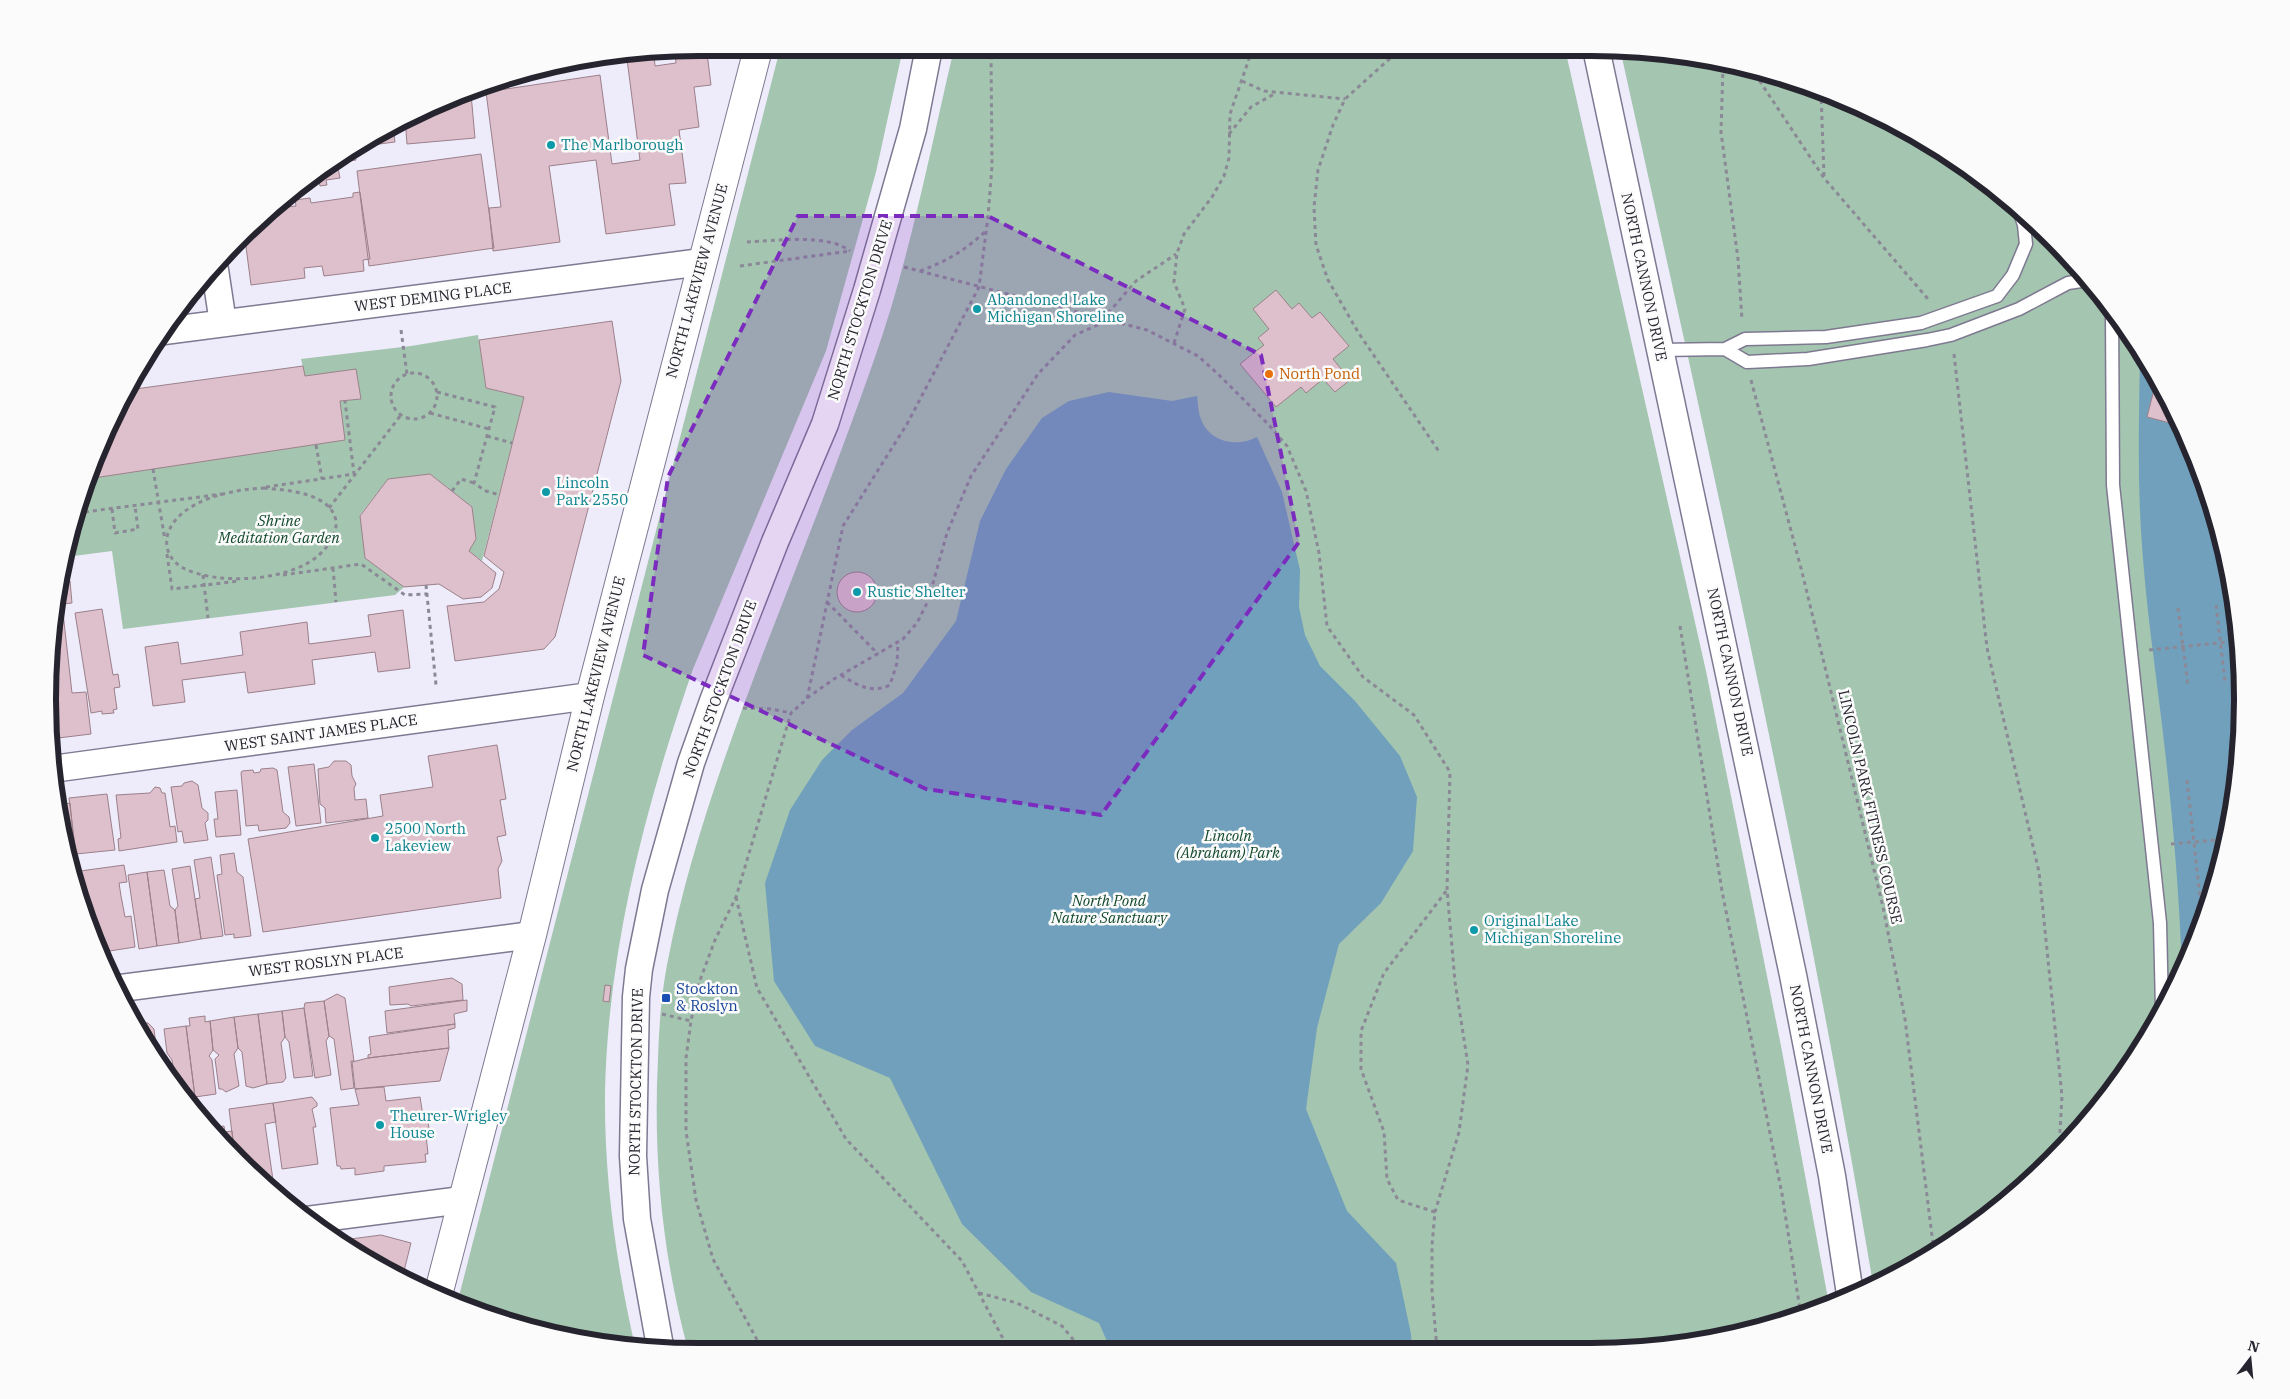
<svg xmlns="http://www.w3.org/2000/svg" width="2290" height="1399" font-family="'IBM Plex Serif',serif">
  <rect width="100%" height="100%" fill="#eeebfb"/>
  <!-- green -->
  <path fill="#a4c5af" d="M 779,53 L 902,53 L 876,172 L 826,351 L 693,669 C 646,804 608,948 605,1092 C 604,1176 616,1264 635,1346 L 615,1346 L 457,1304 Z
    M 953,53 L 1566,53 L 1706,671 L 1781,1046 L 1829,1304 L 1800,1317 L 1633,1350 L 687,1346 C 662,1252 653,1156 658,1059 C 659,1028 661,996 667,965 C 687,859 724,757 762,656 C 800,558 839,460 874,360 C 909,261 929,156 953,53 Z
    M 1621,53 L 1675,53 L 1840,97 L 1987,182 L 2081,269 L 2155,373 L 2208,490 L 2237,614 L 2241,742 L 2220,868 L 2175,988 L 2108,1096 L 2021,1190 L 1916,1264 L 1873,1284 C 1804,871 1711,462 1621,53 Z
    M 478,335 L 486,388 L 524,397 L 482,561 L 469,551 L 476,539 L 472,507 L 430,474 L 388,479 L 360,515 L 365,558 L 404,587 L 395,595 L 123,629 L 112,551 L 66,557 L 82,490 L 87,479 L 344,440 L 340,401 L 360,399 L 356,369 L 305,376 L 301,359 L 411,346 Z"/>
  <!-- water -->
  <path fill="#71a0bc" d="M 2140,352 L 2155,373 L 2208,490 L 2237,614 L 2241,742 L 2220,868 L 2182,970 C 2179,888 2172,807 2162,725 C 2155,665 2146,606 2142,545 C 2137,481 2139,417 2140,352 Z
    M 1109,392 L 1172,401 L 1197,396 C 1198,403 1198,412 1201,419 C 1209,442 1237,448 1257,437 L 1282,492 L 1300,570 L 1299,607 L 1305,635 L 1320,666 L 1355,701 L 1400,756 L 1417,797 L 1413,851 L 1381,903 L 1339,944 L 1317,1028 L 1306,1109 L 1347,1211 L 1396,1263 L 1411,1334 L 1412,1349 L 1110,1348 L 1099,1323 L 1031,1292 L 962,1224 L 890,1078 L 815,1046 L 774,981 L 765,883 L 790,810 L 822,760 L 852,730 L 903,693 L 956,621 L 980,521 L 1006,469 L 1042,418 L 1069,401 Z"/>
  <!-- building -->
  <path fill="#ddc0cb" stroke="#9b808a" d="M 614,53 L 655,53 L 557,66 Z
    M 675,53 L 707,53 L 711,85 L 694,87 L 699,127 L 679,130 L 686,183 L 669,184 L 675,225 L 606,234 L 596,160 L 549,166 L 560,242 L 493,251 L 489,208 L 501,207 L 486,92 L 600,75 L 612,164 L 640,160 L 627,59 L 654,55 L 655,66 L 676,63 Z
    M 471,94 L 475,138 L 407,144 L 405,118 L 457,96 Z
    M 393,126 L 395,142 L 364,146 L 363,144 Z
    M 354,150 L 356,160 L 337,163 L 340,178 L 326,180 L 327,185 L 320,186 L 319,181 L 301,184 Z
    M 481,154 L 494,248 L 369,266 L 357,171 Z
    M 360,192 L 370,259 L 363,260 L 364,271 L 324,276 L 322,266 L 304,268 L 305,278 L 251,285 L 245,239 L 277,208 L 296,206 L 295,200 L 310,198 L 311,203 L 353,197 L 353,193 Z
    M 1276,290 L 1292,309 L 1299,303 L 1312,318 L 1320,312 L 1349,346 L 1333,359 L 1350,380 L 1335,392 L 1323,379 L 1306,393 L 1301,387 L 1276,407 L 1240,364 L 1264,345 L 1258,338 L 1269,329 L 1253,309 Z
    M 612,321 L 621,381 L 555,637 L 544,649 L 455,661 L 447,606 L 484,602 L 499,589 L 504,572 L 484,556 L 524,397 L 486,388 L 479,340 Z
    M 303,366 L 305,376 L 356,369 L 361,399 L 340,401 L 345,440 L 87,479 L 115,411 L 128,390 Z
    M 2157,378 L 2178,424 L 2178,425 L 2147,417 Z
    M 430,474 L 472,507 L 476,539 L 469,551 L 496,573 L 492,588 L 481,597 L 463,599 L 439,584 L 404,587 L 365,558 L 360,516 L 388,479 Z
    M837 592a20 20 0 1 1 40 0a20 20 0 1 1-40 0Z
    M 70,581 L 72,603 L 62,604 L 72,693 L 86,692 L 91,734 L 50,739 L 48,699 L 53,614 L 61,582 Z
    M 102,609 L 113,675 L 118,674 L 120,687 L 114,688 L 117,709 L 113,710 L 114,713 L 102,714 L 102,711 L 91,713 L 75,613 Z
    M 403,610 L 410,668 L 378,672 L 375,652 L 312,660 L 315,684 L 248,693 L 245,672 L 182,680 L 185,702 L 153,706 L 145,647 L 178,642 L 181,664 L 243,655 L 240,632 L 307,622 L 309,644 L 371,636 L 368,615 Z
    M 497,745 L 506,799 L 500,800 L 506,835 L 497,837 L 502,861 L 498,869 L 501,898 L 263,932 L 248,839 L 383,816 L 380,795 L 433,787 L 428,756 Z
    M 334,761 L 346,761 L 351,765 L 352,776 L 356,784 L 354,788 L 355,800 L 366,799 L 368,818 L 326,823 L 325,808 L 320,804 L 318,769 L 329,767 Z
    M 314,764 L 321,823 L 296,826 L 288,767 Z
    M 273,768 L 277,770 L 283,812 L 289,817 L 290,823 L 286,828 L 259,831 L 258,825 L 246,826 L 241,773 L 242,771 L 253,770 L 254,773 L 260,772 L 261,769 Z
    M 192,781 L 198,785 L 202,808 L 208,813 L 208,820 L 205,823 L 208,840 L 184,843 L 182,831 L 178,832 L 171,787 L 182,786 L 184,783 Z
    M 155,787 L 160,788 L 162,793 L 165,793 L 170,827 L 175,826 L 177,842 L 119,851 L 118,839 L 121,838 L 116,795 L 150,793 Z
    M 237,790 L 241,835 L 216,837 L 214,819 L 218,819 L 215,792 Z
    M 107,794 L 115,850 L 76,854 L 69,798 Z
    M 56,798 L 59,805 L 70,803 L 74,844 L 67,845 Z
    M 234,853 L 237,872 L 243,877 L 251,936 L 234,938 L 234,934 L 225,935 L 217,875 L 222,874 L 220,855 Z
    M 211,857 L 223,936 L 201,939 L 195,899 L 200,898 L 194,860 Z
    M 124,865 L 127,882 L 119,883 L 121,896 L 125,917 L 131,916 L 135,947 L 103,952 L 82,909 L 73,872 Z
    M 190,866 L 201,939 L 179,943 L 175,910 L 178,906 L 172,869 Z
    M 164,870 L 170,906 L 175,910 L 179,943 L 157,946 L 147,872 Z
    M 147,872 L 157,946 L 139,949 L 128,875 Z
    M 452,978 L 462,984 L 463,1000 L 411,1006 L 408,1004 L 390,1005 L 389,987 Z
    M 605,985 L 611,986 L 609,1002 L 603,1001 Z
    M 337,994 L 345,998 L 354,1061 L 351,1061 L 354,1088 L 341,1090 L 334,1039 L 329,1036 L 324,1001 Z
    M 467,1000 L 467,1011 L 454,1014 L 455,1024 L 387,1033 L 385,1011 Z
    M 324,1001 L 329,1036 L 326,1041 L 331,1075 L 315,1078 L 304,1008 L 305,1003 Z
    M 304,1008 L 313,1076 L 294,1078 L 289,1042 L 285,1037 L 282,1011 Z
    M 282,1011 L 285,1037 L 281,1043 L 286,1078 L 283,1082 L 267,1084 L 258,1014 Z
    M 258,1014 L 267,1084 L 253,1088 L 246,1086 L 242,1052 L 238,1048 L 234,1017 Z
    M 205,1016 L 205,1022 L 210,1021 L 213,1050 L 209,1056 L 212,1060 L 216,1094 L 195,1097 L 186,1026 L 190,1026 L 189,1018 Z
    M 234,1017 L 238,1048 L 234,1054 L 239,1086 L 226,1092 L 222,1089 L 219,1089 L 215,1059 L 219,1055 L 213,1050 L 210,1021 Z
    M 142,1023 L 148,1023 L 154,1029 L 158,1063 L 139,1025 Z
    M 455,1024 L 455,1028 L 448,1030 L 449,1048 L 368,1058 L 368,1055 L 371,1054 L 369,1037 Z
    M 186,1026 L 195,1097 L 187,1098 L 176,1084 L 172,1060 L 167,1053 L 164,1029 Z
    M 449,1048 L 440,1081 L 355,1089 L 352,1062 L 368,1058 Z
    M 384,1087 L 386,1101 L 420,1097 L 423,1116 L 427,1115 L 430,1135 L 426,1135 L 428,1154 L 425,1154 L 426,1162 L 384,1166 L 384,1171 L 355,1175 L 355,1168 L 341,1169 L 340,1166 L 337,1166 L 330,1108 L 359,1105 L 355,1089 Z
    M 312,1097 L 317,1103 L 317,1106 L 312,1109 L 316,1127 L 313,1127 L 318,1164 L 282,1169 L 273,1103 Z
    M 273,1103 L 276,1122 L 265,1124 L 274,1187 L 270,1188 L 235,1157 L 229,1109 Z
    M 224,1126 L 225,1132 L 232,1131 L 235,1156 L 211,1128 Z
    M 381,1235 L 411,1243 L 403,1275 L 343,1240 Z"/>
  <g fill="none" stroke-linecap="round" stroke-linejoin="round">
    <!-- lane casing -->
    <g stroke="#7e7991" stroke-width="15">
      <path id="lane" d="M 2112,314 L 2113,485 L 2160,923 L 2162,1009
        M 1725,349 L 1745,339 L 1826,337 L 1921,323 L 1997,296 L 2013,275 L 2026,244 L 2024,225 L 2020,213
        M 1660,350 L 1725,349 L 1747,362 L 1808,359 L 1927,340 L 1951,335 L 2019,309 L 2068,283 L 2088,280"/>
    </g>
    <!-- street casing -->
    <g stroke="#7e7991" stroke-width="29">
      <path id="street" d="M 1597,53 L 1793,975 L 1832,1176 L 1850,1294
        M 215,270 L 223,323
        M 164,331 L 702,262
        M 52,769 L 590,696
        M 121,988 L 532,935
        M 307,1220 L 462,1200
        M 660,1346 L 637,1219 L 633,1156 L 636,997 L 639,969 L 655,890 L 691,763 L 713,701 L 775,542 L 825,424 L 867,290 L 913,129 L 928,53"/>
    </g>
    <!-- secondary casing -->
    <g stroke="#7e7991" stroke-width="30">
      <path id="secondary" d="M 438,1295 L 532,935 L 590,696 L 757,53"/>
    </g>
    <!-- path -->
    <path stroke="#8b8996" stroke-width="3" stroke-dasharray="4 4" stroke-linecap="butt" d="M 1396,53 L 1345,99 L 1333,125 L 1318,170 L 1314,207 L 1316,245 L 1328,280 L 1358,332 L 1440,453
      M 1723,66 L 1721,132 L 1738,259 L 1742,320
      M 1755,74 L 1824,178 L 1928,299
      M 1242,81 L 1264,91 L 1345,99
      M 1821,92 L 1824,177
      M 1229,134 L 1251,107 L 1276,93
      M 747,242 C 775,241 827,233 850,251
      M 740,266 L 850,251
      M 904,267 L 1147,330 L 1198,356 L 1217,373 L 1269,425 L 1287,446 L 1306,491 L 1319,553 L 1327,626 L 1363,677 L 1414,715 L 1450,772 L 1447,889 L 1455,982 L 1468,1065 L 1459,1132 L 1435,1212 L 1432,1245 L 1432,1291 L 1437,1349
      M 920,271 C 947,261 964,251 986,231
      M 1103,319 L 1136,281 L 1176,254
      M 401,330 L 407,374
      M 1174,343 L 1185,309 L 1174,282 L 1177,253 L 1184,234 L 1212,197 L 1224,176 L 1229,158 L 1230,114 L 1251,53
      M 1954,354 L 1987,648 L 2039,872 L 2062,1096 L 2059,1148
      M 2134,359 L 2145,360
      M391 396a23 23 0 1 1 46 0a23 23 0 1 1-46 0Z
      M 1751,380 L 1802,572 L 1883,907 L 1905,1019 L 1934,1252
      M 437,392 L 495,407 L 474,483 L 486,491 L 500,495
      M 430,413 L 489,429
      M 487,436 L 512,443
      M 316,445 L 322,479
      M 153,469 L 165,540
      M 266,487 L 354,474 L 345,401
      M 264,488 C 283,490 306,491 323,502 C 353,523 325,556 302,566 C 276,578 247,580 220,578 C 205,576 184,572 174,561 C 167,553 165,543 168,533 C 180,500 233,489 264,488 Z
      M 452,491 L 461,479 L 474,483
      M 329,508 L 401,415
      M 112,509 L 115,533 L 138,529 L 135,506
      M 77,513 L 222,494
      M 167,554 L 172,589 L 239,581
      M 333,568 L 336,602
      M 203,575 L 208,618
      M 283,575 L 361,564 L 405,595 L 427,594
      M 426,585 L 436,685
      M 827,602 L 878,654
      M 2216,605 L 2225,682
      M 2178,608 L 2188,685
      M 1680,626 L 1722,891 L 1782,1194 L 1801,1316
      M 2149,650 L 2238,641
      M 841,675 C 857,685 871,694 890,685 L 897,663 L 898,643
      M 807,698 L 834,679 L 903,639 L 917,623 L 928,601 L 947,533 L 971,476 L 1038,374 L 1075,335 L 1109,320
      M 743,708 L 771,709 L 791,713
      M 2235,775 L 2235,777
      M 2187,780 L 2201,906
      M 2171,844 L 2225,839
      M 736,897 L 757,988 L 846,1139 L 962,1261 L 1008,1348
      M 662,1014 L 691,1021
      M 1435,1212 L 1398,1200 L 1387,1179 L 1384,1132 L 1361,1069 L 1361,1031 L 1384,973 L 1447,890
      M 979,1293 L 1017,1303 L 1062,1326 L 1080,1348
      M 761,1347 L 713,1259 L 696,1200 L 686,1131 L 686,1058 L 691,1021 L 699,983 L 715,940 L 736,897 L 791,713 L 807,699 L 843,526 L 907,424 L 979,287 L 988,217 L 992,166 L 991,53"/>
    <!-- lane -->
    <use href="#lane" stroke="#fff" stroke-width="12"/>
    <!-- street -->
    <use href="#street" stroke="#fff" stroke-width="26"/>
    <!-- secondary -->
    <use href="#secondary" stroke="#fff" stroke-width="28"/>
  </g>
  <!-- marked area -->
  <path fill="#7b2cbf" fill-opacity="0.2" stroke="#7b2cbf" stroke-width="4" stroke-dasharray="10 6" stroke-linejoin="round" d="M 798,216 L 988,216 L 1261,355 L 1299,542 L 1101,815 L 926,789 L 643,655 L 668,477 Z"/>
  <!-- markers -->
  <g fill="#0f9aa8" stroke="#fbfbfb" stroke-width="2">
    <circle cx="551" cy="145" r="5"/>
    <circle cx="977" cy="309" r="5"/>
    <circle cx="546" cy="492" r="5"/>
    <circle cx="857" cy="592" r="5"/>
    <circle cx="375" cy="838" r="5"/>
    <circle cx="1474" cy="930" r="5"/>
    <circle cx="380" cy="1125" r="5"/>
  </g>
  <circle fill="#e8710a" stroke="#fbfbfb" stroke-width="2" cx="1269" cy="374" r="5"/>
  <rect fill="#1a4fb4" stroke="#fbfbfb" stroke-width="2" x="661" y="993" width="10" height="10" rx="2.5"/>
  <g text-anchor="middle" stroke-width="5" stroke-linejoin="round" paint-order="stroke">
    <!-- culture labels -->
    <g font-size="15" fill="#0d838f" stroke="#fbfbfb" text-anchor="start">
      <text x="561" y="150">The Marlborough</text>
      <text x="987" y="305">Abandoned Lake<tspan x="987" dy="17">Michigan Shoreline</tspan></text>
      <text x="556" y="488">Lincoln<tspan x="556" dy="17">Park 2550</tspan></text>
      <text x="867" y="597">Rustic Shelter</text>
      <text x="385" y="834">2500 North<tspan x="385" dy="17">Lakeview</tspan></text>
      <text x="1484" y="926">Original Lake<tspan x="1484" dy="17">Michigan Shoreline</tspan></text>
      <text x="390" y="1121">Theurer-Wrigley<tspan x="390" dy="17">House</tspan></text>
    </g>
    <!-- street labels -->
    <g font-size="15" fill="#26242e" stroke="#fbfbfb">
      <text transform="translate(1644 277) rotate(78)" y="5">NORTH CANNON DRIVE</text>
      <text transform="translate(697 281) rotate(-75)" y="5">NORTH LAKEVIEW AVENUE</text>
      <text transform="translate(433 297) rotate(-7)" y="5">WEST DEMING PLACE</text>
      <text transform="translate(860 310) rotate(-73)" y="5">NORTH STOCKTON DRIVE</text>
      <text transform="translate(1730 672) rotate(78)" y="5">NORTH CANNON DRIVE</text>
      <text transform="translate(596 674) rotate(-76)" y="5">NORTH LAKEVIEW AVENUE</text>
      <text transform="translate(720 689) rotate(-70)" y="5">NORTH STOCKTON DRIVE</text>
      <text transform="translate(321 733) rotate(-8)" y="5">WEST SAINT JAMES PLACE</text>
      <text transform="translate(1870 807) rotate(77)" y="5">LINCOLN PARK FITNESS COURSE</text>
      <text transform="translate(326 962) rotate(-7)" y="5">WEST ROSLYN PLACE</text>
      <text transform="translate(1811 1069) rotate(79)" y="5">NORTH CANNON DRIVE</text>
      <text transform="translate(636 1082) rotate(-89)" y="5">NORTH STOCKTON DRIVE</text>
    </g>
    <!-- food labels -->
    <g font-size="15" fill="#c56008" stroke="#fbfbfb" text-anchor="start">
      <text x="1279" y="379">North Pond</text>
    </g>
    <!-- park labels -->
    <g font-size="15" font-style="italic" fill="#11482b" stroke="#fbfbfb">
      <text x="279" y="526">Shrine<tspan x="279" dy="17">Meditation Garden</tspan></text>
      <text x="1228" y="841">Lincoln<tspan x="1228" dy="17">(Abraham) Park</tspan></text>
      <text x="1109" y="906">North Pond<tspan x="1109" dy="17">Nature Sanctuary</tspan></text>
    </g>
    <!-- transit labels -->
    <g font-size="15" fill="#164399" stroke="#fbfbfb" text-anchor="start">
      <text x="676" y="994">Stockton<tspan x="676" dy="17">&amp; Roslyn</tspan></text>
    </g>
  </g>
  <!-- crop -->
  <path d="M0 0H2290V1399H0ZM699 56H1591A643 643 0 0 1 2234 699V700A643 643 0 0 1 1591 1343H699A643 643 0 0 1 56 700V699A643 643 0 0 1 699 56Z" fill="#fbfbfb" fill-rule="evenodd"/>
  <path fill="none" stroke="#26242e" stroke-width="6" d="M699 56H1591A643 643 0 0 1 2234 699V700A643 643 0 0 1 1591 1343H699A643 643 0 0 1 56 700V699A643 643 0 0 1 699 56Z"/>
  <!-- north arrow -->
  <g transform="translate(2250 1359) rotate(16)" stroke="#fbfbfb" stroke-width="4" paint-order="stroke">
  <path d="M0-4L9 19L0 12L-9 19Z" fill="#26242e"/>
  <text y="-8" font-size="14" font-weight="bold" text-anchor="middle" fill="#26242e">N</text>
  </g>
</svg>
